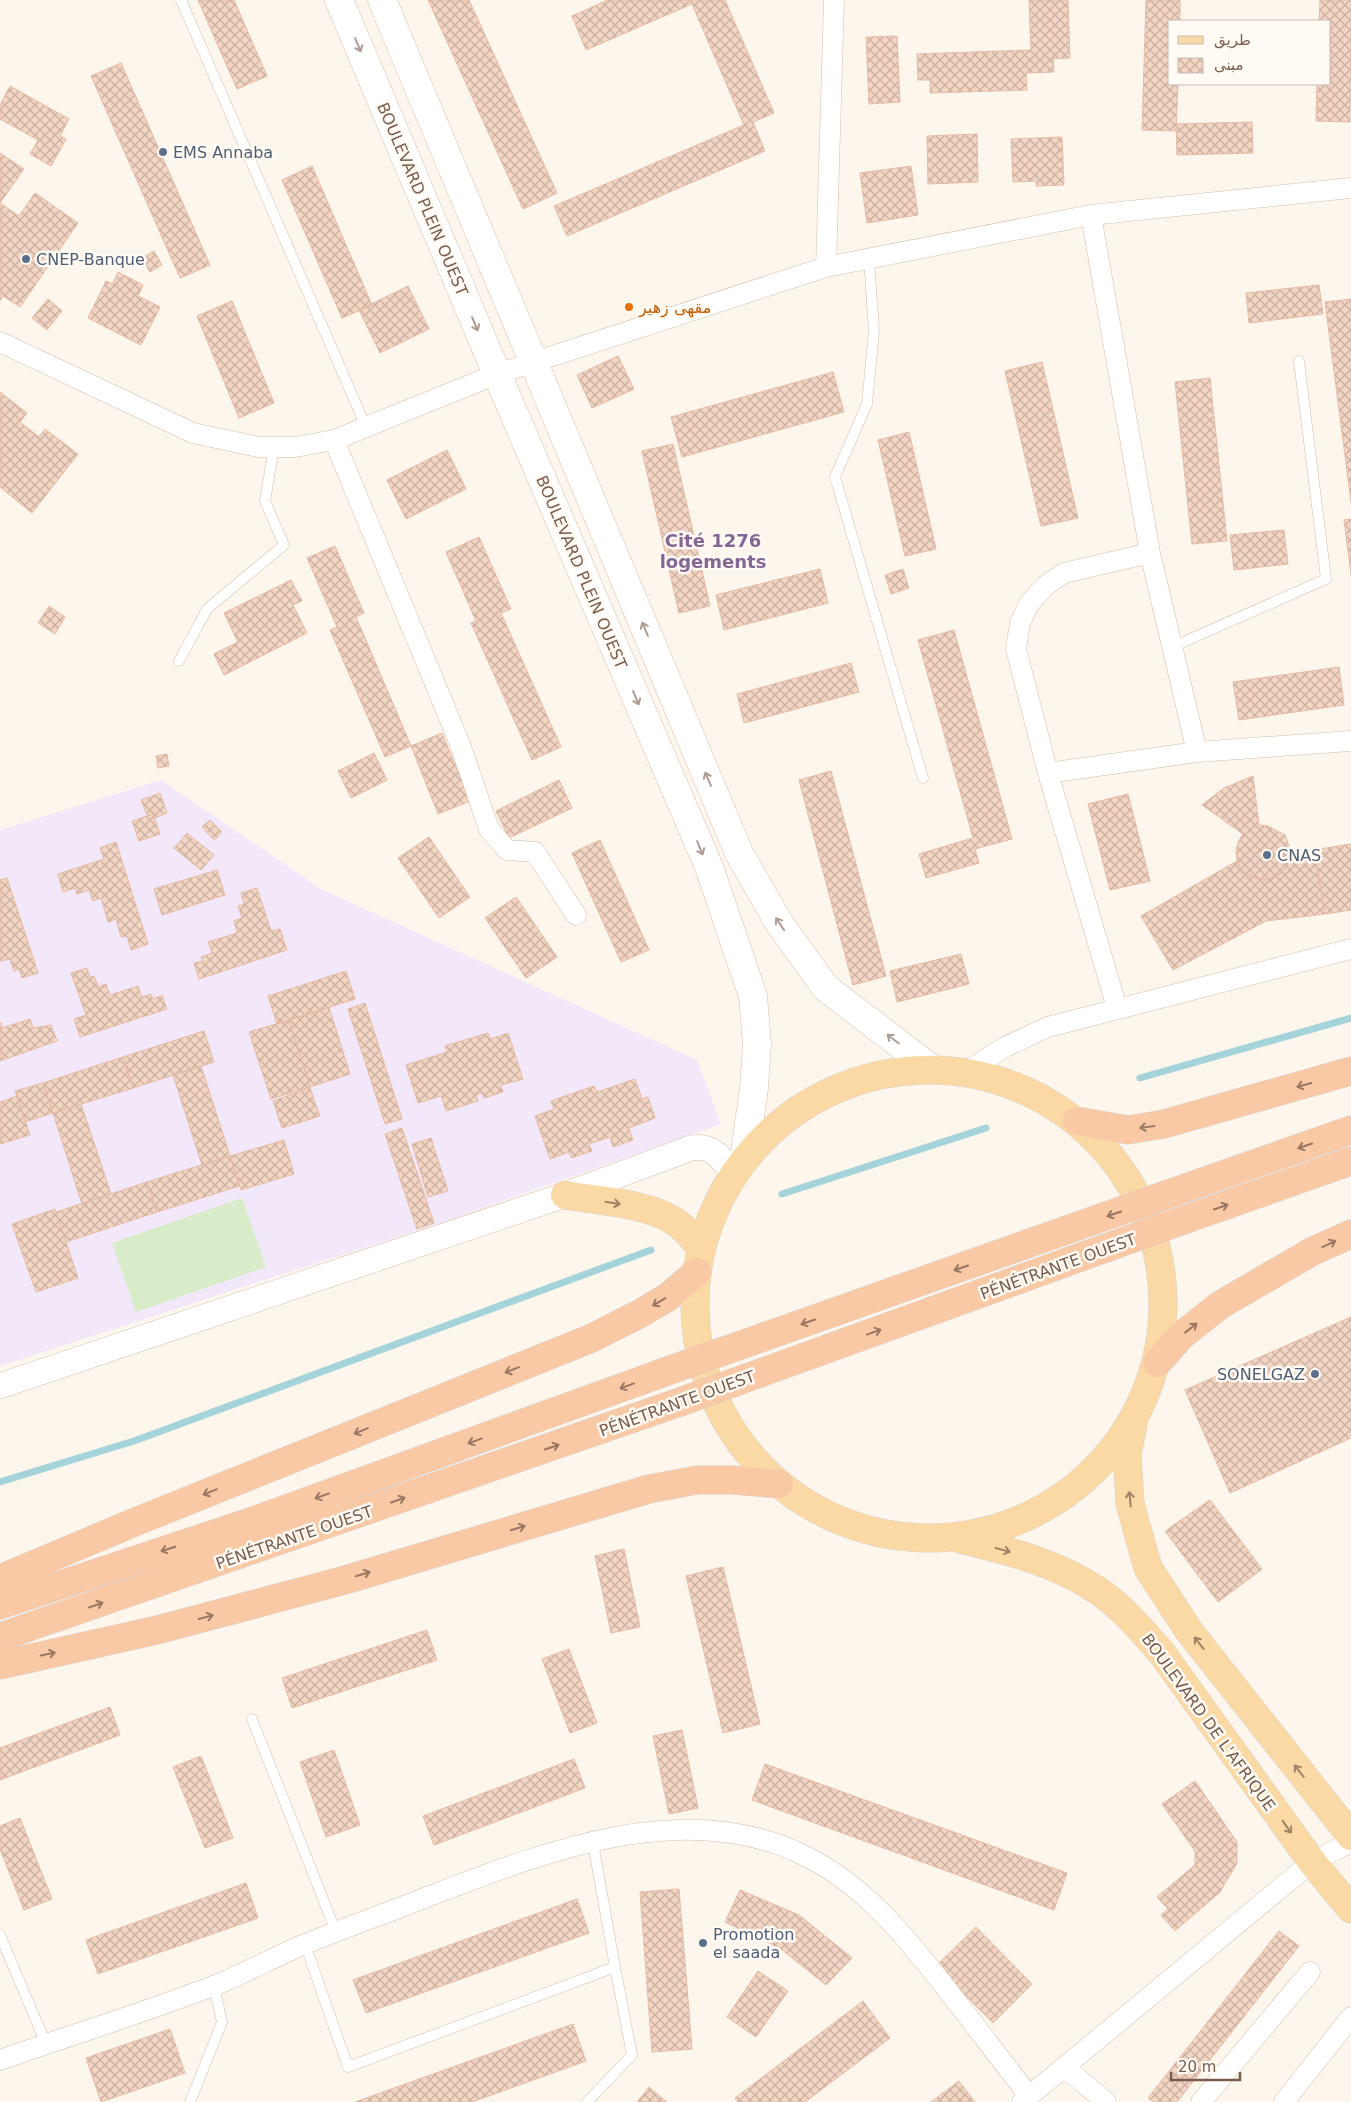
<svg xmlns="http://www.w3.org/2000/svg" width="1351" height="2102" font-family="'DejaVu Sans',Cairo,sans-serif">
  <defs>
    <pattern id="building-cross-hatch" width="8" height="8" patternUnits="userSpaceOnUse" patternTransform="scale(1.25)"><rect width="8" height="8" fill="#f3d5c3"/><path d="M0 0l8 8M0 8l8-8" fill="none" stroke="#cab0a1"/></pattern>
  </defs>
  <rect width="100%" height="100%" fill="#fdf6ec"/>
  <!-- education -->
  <path fill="#f3e8fa" d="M 161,780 L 321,889 L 697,1060 L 721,1124 L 434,1225 L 0,1366 L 0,830 Z"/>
  <!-- pitch -->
  <path fill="#d8ecc9" d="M 242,1198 L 266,1267 L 136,1312 L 112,1243 Z"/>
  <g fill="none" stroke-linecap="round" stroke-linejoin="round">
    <!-- stream -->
    <path stroke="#a5d3da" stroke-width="7" d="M 1140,1078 L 1351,1018
      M 782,1194 L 986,1128
      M 0,1482 L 134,1441 L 651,1250"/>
  </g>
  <!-- building -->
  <path fill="url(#building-cross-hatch)" stroke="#e6bba3" d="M 198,0 L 234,0 L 267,76 L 237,89 Z
    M 428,0 L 469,0 L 557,193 L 523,209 Z
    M 608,0 L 725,0 L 774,113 L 753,122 L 765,151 L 567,236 L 554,206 L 744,125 L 692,4 L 586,50 L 572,16 Z
    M 1029,0 L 1068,0 L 1070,58 L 1053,59 L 1054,72 L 1026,73 L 1027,90 L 930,93 L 930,80 L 918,80 L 917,54 L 1031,50 Z
    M 1146,0 L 1180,0 L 1180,21 L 1170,21 L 1170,84 L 1178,84 L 1176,131 L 1142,130 Z
    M 1320,0 L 1351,0 L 1350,122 L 1316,121 L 1317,84 L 1330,84 L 1330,21 L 1319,21 Z
    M 897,36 L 900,102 L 869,104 L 866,37 Z
    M 121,63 L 210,265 L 180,278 L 91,76 Z
    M 10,86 L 69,119 L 60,136 L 66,139 L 51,166 L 30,154 L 38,140 L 0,119 L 0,105 Z
    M 1252,122 L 1253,153 L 1177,155 L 1176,124 Z
    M 977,134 L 978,182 L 928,184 L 927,136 Z
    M 1062,137 L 1064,185 L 1036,186 L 1036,181 L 1013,182 L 1011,139 Z
    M 0,153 L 24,169 L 0,203 L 19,216 L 35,193 L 78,223 L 20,307 L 3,296 L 0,301 Z
    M 312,166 L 372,305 L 342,318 L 282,180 Z
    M 911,166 L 918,215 L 867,223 L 860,173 Z
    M 154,251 L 162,265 L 150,272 L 142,258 Z
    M 118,272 L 143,285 L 138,296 L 160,307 L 141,345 L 88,318 L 106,281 L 113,284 Z
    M 1319,285 L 1323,314 L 1249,323 L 1246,293 Z
    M 408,286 L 429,329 L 380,353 L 359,310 Z
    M 48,299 L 62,311 L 47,330 L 32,318 Z
    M 1351,299 L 1351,502 L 1325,302 Z
    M 232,301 L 274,403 L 239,418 L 197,316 Z
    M 618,356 L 634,389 L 592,408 L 577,375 Z
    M 1042,362 L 1078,518 L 1041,526 L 1005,371 Z
    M 833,372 L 844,412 L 682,457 L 671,417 Z
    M 1210,378 L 1227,541 L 1192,544 L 1175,382 Z
    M 0,392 L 27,413 L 20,422 L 39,437 L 45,429 L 78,454 L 32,513 L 0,487 Z
    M 909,432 L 936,549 L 905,556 L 878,440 Z
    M 673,444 L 710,606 L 679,613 L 642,451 Z
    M 447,450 L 466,489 L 406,519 L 387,480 Z
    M 1351,519 L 1351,574 L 1344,520 Z
    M 1284,530 L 1288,564 L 1234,570 L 1230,535 Z
    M 479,537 L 511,609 L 501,613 L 561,747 L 532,760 L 471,623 L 476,621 L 446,552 Z
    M 335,546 L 364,613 L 356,617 L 411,746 L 385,757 L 330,630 L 337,627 L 307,558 Z
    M 820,569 L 828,603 L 724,630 L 716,595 Z
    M 903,569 L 909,588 L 891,594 L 885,575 Z
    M 291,580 L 302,601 L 293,605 L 307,633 L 224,675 L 214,654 L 238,642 L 224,613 Z
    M 49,606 L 65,617 L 55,634 L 38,623 Z
    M 954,630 L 1012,839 L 975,849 L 979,863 L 926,878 L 919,854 L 973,838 L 918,640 Z
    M 851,663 L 859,692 L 744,723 L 737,694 Z
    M 1339,667 L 1344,705 L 1239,720 L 1233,682 Z
    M 442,733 L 470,801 L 438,814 L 411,746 Z
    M 374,753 L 387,780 L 351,798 L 338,771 Z
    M 167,754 L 169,766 L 158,768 L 156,756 Z
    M 831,771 L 886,976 L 853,985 L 799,780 Z
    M 1253,776 L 1259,825 L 1268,826 L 1285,835 L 1291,852 L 1286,868 L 1273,879 L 1264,880 L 1248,875 L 1241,869 L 1237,861 L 1236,852 L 1238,842 L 1243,834 L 1202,805 L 1224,788 Z
    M 559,780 L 572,808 L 509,838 L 496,811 Z
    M 160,793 L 167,813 L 149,820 L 141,800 Z
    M 1128,794 L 1150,881 L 1110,890 L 1088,804 Z
    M 153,814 L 160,834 L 139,841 L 132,821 Z
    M 210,820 L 222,832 L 214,840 L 202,827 Z
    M 187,833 L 214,855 L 201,870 L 174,848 Z
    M 429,837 L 470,897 L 439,918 L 398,858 Z
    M 600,840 L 649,950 L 621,962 L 572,853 Z
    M 116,842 L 148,944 L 131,950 L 127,936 L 121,937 L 116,919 L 108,922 L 101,898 L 93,901 L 89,890 L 77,894 L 75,888 L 63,892 L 58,874 L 104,859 L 100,848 Z
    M 1351,844 L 1351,910 L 1325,914 L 1314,850 Z
    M 1314,850 L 1325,914 L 1266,921 L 1173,970 L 1141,916 L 1237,861 L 1241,869 L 1248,875 L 1264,880 L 1273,879 L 1286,868 L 1291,852 Z
    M 217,870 L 225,895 L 162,915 L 154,889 Z
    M 7,878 L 38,973 L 22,978 L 19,969 L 14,971 L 10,959 L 1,961 L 0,959 L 0,880 Z
    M 257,888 L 271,931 L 280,929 L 287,950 L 199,979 L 194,963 L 203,961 L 201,957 L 212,953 L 208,942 L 237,933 L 234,921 L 242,918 L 238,906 L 244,904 L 241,893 Z
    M 516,897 L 557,957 L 526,978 L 485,918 Z
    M 961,954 L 969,984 L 897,1002 L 890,971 Z
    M 87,968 L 90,977 L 94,976 L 98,987 L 106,984 L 110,995 L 138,986 L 142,997 L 151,994 L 153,999 L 162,995 L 167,1009 L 80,1037 L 74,1019 L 86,1015 L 71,973 Z
    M 346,971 L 355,999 L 277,1024 L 268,996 Z
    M 365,1003 L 402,1119 L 385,1124 L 348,1009 Z
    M 329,1007 L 350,1074 L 310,1087 L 289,1020 Z
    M 30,1019 L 33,1028 L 51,1025 L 57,1041 L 0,1061 L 0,1022 L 2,1028 Z
    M 289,1020 L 310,1087 L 271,1099 L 249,1032 Z
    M 204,1031 L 214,1062 L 133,1088 L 123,1057 Z
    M 488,1033 L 490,1039 L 508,1033 L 523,1079 L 501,1085 L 503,1092 L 484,1098 L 482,1093 L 476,1095 L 478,1101 L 446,1111 L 441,1096 L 418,1103 L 406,1065 L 447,1052 L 445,1046 Z
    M 123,1057 L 133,1088 L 53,1113 L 43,1083 Z
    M 201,1066 L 230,1156 L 202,1165 L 173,1075 Z
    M 635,1079 L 642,1099 L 648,1097 L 655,1118 L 629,1128 L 633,1140 L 613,1147 L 610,1137 L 589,1144 L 592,1151 L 571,1158 L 569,1152 L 550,1159 L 535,1116 L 554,1109 L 551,1101 L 594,1086 L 597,1092 Z
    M 43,1083 L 53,1113 L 25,1122 L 15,1091 Z
    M 310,1088 L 320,1116 L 282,1128 L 273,1101 Z
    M 17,1096 L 30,1135 L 0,1144 L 0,1102 Z
    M 81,1104 L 111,1194 L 82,1204 L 53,1113 Z
    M 402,1128 L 434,1223 L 417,1229 L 385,1134 Z
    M 431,1138 L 448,1191 L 428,1197 L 412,1144 Z
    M 284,1140 L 294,1174 L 241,1190 L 230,1156 Z
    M 230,1156 L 239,1186 L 157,1212 L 147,1182 Z
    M 147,1182 L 157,1212 L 66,1242 L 56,1212 Z
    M 55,1209 L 78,1278 L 36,1292 L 12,1224 Z
    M 1351,1317 L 1351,1438 L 1230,1493 L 1185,1390 Z
    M 1210,1500 L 1262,1569 L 1218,1602 L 1165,1531 Z
    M 624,1549 L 640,1627 L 611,1633 L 595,1556 Z
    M 723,1567 L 760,1724 L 723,1733 L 686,1576 Z
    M 427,1630 L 437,1660 L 292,1708 L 282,1678 Z
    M 569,1649 L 597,1723 L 570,1733 L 542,1659 Z
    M 110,1707 L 120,1735 L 0,1780 L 0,1748 Z
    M 682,1730 L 698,1808 L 669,1814 L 653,1736 Z
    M 334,1750 L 360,1825 L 326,1837 L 300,1762 Z
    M 201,1756 L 233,1838 L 205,1848 L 173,1767 Z
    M 574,1759 L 585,1788 L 434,1845 L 423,1816 Z
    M 765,1764 L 1067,1873 L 1054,1910 L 752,1800 Z
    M 1195,1781 L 1237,1842 L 1237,1863 L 1220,1892 L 1175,1931 L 1161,1915 L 1168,1909 L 1157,1897 L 1195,1865 L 1195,1851 L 1162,1804 Z
    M 20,1818 L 52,1899 L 24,1910 L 0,1849 L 0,1826 Z
    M 246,1883 L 258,1918 L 98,1974 L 86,1940 Z
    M 679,1889 L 692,2049 L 652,2052 L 640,1892 Z
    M 740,1890 L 799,1915 L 852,1958 L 826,1985 L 781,1949 L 725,1922 Z
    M 577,1899 L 589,1933 L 366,2013 L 353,1980 Z
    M 976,1927 L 1032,1984 L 993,2023 L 936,1966 Z
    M 1279,1931 L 1299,1946 L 1177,2102 L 1154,2102 L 1148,2098 Z
    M 758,1971 L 788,1991 L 756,2037 L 727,2017 Z
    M 863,2001 L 890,2038 L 805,2102 L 738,2102 L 735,2098 Z
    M 573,2024 L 586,2061 L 472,2102 L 355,2102 Z
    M 170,2029 L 185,2073 L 101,2102 L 86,2058 Z
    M 959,2081 L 975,2102 L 931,2102 Z
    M 649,2087 L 667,2102 L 637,2102 Z"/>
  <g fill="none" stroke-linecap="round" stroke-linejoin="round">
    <!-- service casing -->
    <g stroke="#d1beb0" stroke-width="11">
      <path id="service" d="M 181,0 L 366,427
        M 869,259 L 874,331 L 867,404 L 835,477 L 923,778
        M 1172,647 L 1326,579 L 1299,361
        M 179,661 L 207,609 L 284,545 L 265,501 L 274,447
        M 252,1719 L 336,1932
        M 0,1935 L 46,2044
        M 305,1944 L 348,2067 L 615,1967 L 593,1843
        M 190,2102 L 222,2022 L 214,1986
        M 587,2102 L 632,2055 L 615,1967"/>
    </g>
    <!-- minor casing -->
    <g stroke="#d1beb0" stroke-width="21">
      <path id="minor" d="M 1091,215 L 1150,553 L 1197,752
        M 826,267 L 834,0
        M 0,342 L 193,433 L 258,447 L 295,447 L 334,440 L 497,374 L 826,267 L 1091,215 L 1351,188
        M 334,440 L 460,744 L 489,829 L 507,850 L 535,852 L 576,915
        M 1048,773 L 1197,752 L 1351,741
        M 1117,1008 L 1048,773 L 1016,649 L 1020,623 L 1029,604 L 1045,586 L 1064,573 L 1150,553
        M 966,1072 L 1005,1047 L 1048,1027 L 1351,949
        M 0,2060 C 71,2035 143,2013 213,1986 C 244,1974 274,1957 305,1944 C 347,1927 390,1912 432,1895 C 545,1852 681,1798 799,1853 C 865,1883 909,1941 953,1997 C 978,2030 1004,2063 1029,2096
        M 1064,2067 L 1106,2102
        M 1022,2102 L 1312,1862 L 1351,1842
        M 1201,2102 L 1310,1972
        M 1284,2102 L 1351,2017"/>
    </g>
    <!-- tertiary casing -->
    <g stroke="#d1beb0" stroke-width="26">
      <path id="tertiary" d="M 0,1386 L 565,1195 L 691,1148 C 713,1145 721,1157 733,1174"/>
    </g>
    <!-- secondary casing -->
    <g stroke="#d6c0b0" stroke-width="29">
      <path id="secondary" d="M 339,0 L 497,374 L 709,867 L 753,996 L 757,1044 L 754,1088 L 744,1159
        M 382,0 L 739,853 L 779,923 L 826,988 L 932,1069"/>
    </g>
    <!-- primary casing -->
    <g stroke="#dad1cd" stroke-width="29">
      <path id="primary" d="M695 1304a234 234 0 1 1 468 0a234 234 0 1 1-468 0Z
        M 565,1195 C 598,1201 646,1203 674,1221 C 685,1228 693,1238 701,1248
        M 1133,1425 L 1127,1453 L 1130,1504 L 1148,1568 L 1189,1631 L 1351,1836
        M 960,1539 C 1009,1551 1058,1563 1100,1592 C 1123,1608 1142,1631 1161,1652 L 1312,1862 L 1351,1909"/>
    </g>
    <!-- trunk casing -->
    <g stroke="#dad1cd" stroke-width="29">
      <path id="trunk" d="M 1077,1121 L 1128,1130 L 1164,1124 L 1351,1071
        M 1177,1191 L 1351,1130
        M 1175,1223 L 1351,1161
        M 1157,1363 L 1181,1336 L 1220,1305 L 1313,1251 L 1351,1234
        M 0,1579 L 135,1522 L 592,1338 L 641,1313 L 668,1297 L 697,1272
        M 0,1605 L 250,1522 L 673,1369
        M 0,1637 L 680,1402
        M 0,1665 L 157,1630 L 345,1580 L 649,1489 L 697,1480 L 731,1480 L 779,1484"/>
    </g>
    <!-- service -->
    <use href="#service" stroke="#fff" stroke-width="10"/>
    <!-- minor -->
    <use href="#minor" stroke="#fff" stroke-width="20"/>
    <!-- tertiary -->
    <use href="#tertiary" stroke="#fff" stroke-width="25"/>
    <!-- secondary -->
    <use href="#secondary" stroke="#fff" stroke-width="28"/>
    <!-- primary -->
    <use href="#primary" stroke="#fbd9a5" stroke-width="28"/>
    <!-- trunk -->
    <use href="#trunk" stroke="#f9c8a4" stroke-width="28"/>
    <!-- trunk-bridge casing -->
    <g stroke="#dad1cd" stroke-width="29" stroke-linecap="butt">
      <path id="trunk-bridge" d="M 673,1369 L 1177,1191
        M 680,1402 L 1175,1223"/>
    </g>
    <!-- trunk-bridge -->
    <use href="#trunk-bridge" stroke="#f9c8a4" stroke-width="28"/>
  </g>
  <!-- one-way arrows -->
  <defs><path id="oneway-shaft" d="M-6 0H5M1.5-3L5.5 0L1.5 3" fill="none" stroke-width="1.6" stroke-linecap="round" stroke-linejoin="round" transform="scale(1.25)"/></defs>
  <g stroke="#af9d94">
    <use href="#oneway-shaft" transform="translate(358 45) rotate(67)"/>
    <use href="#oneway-shaft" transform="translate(475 324) rotate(67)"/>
    <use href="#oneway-shaft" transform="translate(645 629) rotate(-113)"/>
    <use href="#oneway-shaft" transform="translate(636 698) rotate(67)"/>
    <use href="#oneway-shaft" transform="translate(708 779) rotate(-113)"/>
    <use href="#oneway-shaft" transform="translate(700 848) rotate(67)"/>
    <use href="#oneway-shaft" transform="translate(780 924) rotate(-124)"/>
    <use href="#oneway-shaft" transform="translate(893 1039) rotate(-143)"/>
  </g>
  <g stroke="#9a7763">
    <use href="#oneway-shaft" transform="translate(1304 1085) rotate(164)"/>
    <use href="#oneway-shaft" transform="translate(1147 1127) rotate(172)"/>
    <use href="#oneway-shaft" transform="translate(1305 1146) rotate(161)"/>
    <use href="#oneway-shaft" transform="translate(1221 1207) rotate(-19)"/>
    <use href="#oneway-shaft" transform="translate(1114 1214) rotate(161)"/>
    <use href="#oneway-shaft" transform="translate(1329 1244) rotate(-25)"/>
    <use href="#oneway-shaft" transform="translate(961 1268) rotate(161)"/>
    <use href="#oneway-shaft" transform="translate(659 1302) rotate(149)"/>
    <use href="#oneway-shaft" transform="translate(808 1322) rotate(161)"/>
    <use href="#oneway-shaft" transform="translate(1191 1328) rotate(-38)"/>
    <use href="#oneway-shaft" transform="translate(874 1332) rotate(-20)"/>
    <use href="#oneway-shaft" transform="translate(512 1370) rotate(158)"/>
    <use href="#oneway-shaft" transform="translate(627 1386) rotate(160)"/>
    <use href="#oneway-shaft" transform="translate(361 1431) rotate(158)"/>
    <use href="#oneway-shaft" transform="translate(475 1441) rotate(160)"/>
    <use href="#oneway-shaft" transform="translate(552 1447) rotate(-19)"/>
    <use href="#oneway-shaft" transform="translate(210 1492) rotate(158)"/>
    <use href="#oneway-shaft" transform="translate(322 1496) rotate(160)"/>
    <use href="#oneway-shaft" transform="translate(398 1500) rotate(-19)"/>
    <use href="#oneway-shaft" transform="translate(518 1528) rotate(-17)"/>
    <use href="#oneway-shaft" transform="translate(168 1549) rotate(162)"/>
    <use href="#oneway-shaft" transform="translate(363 1574) rotate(-17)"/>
    <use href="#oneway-shaft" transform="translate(96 1605) rotate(-19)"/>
    <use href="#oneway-shaft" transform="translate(206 1617) rotate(-15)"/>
    <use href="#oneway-shaft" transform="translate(48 1654) rotate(-12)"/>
  </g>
  <g stroke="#a18267">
    <use href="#oneway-shaft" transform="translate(613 1203) rotate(9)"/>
    <use href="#oneway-shaft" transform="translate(1130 1499) rotate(-96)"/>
    <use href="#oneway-shaft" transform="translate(1003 1550) rotate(15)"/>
    <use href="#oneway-shaft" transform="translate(1199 1643) rotate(-128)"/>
    <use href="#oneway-shaft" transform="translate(1299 1771) rotate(-128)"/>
    <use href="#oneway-shaft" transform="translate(1287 1827) rotate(54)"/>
  </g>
  <!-- markers -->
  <g fill="#5c6f8a" stroke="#fffaf3" stroke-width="2">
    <circle cx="163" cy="152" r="5"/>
    <circle cx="26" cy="259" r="5"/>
    <circle cx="1267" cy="855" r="5"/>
    <circle cx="1315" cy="1374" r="5"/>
    <circle cx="703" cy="1943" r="5"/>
  </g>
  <circle fill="#e8710a" stroke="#fffaf3" stroke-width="2" cx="629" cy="307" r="5"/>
  <g text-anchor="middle" stroke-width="5" stroke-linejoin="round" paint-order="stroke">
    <!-- service labels -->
    <g font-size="16" fill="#4e5e75" stroke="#fffaf3" text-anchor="start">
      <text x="173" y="158">EMS Annaba</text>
      <text x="36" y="265">CNEP-Banque</text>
      <text x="1277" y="861">CNAS</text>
      <text x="1305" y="1380" text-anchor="end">SONELGAZ</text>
      <text x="713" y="1940">Promotion<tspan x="713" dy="18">el saada</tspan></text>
    </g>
    <!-- street labels -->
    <g font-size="16" fill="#7a5c4d" stroke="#fffaf3">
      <text transform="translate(423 199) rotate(67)" y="6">BOULEVARD PLEIN OUEST</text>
      <text transform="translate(582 572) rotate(67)" y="6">BOULEVARD PLEIN OUEST</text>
      <text transform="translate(1058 1266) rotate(-20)" y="6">PÉNÉTRANTE OUEST</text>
      <text transform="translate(677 1403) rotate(-20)" y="6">PÉNÉTRANTE OUEST</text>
      <text transform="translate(294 1537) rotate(-19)" y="6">PÉNÉTRANTE OUEST</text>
      <text transform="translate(1209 1722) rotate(54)" y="6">BOULEVARD DE L'AFRIQUE</text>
    </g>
    <!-- food labels -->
    <g font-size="16" fill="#c56008" stroke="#fffaf3" text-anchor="start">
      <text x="639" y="313">مقهى زهير</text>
    </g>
    <!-- neighbourhood labels -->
    <g font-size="18" font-weight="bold" fill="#846695" stroke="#fffaf3">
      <text x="713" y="547">Cité 1276<tspan x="713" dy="21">logements</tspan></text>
    </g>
  </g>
  <!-- legend -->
  <rect x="1168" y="20" width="162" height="65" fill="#fffaf3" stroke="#cabbb1"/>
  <rect x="1178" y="36" width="25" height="8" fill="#fbd9a5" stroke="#cabbb1"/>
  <text x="1214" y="45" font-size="15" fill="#7a5c4d">طريق</text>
  <rect x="1178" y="58" width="25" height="15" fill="url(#building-cross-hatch)" stroke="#cabbb1"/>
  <text x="1214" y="70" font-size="15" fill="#7a5c4d">مبنى</text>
  <!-- scale -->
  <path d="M1171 2072v8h69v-8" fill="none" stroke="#7a5c4d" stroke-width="2.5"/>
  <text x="1178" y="2072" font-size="15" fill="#7a5c4d" stroke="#fffaf3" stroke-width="4" paint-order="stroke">20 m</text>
</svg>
